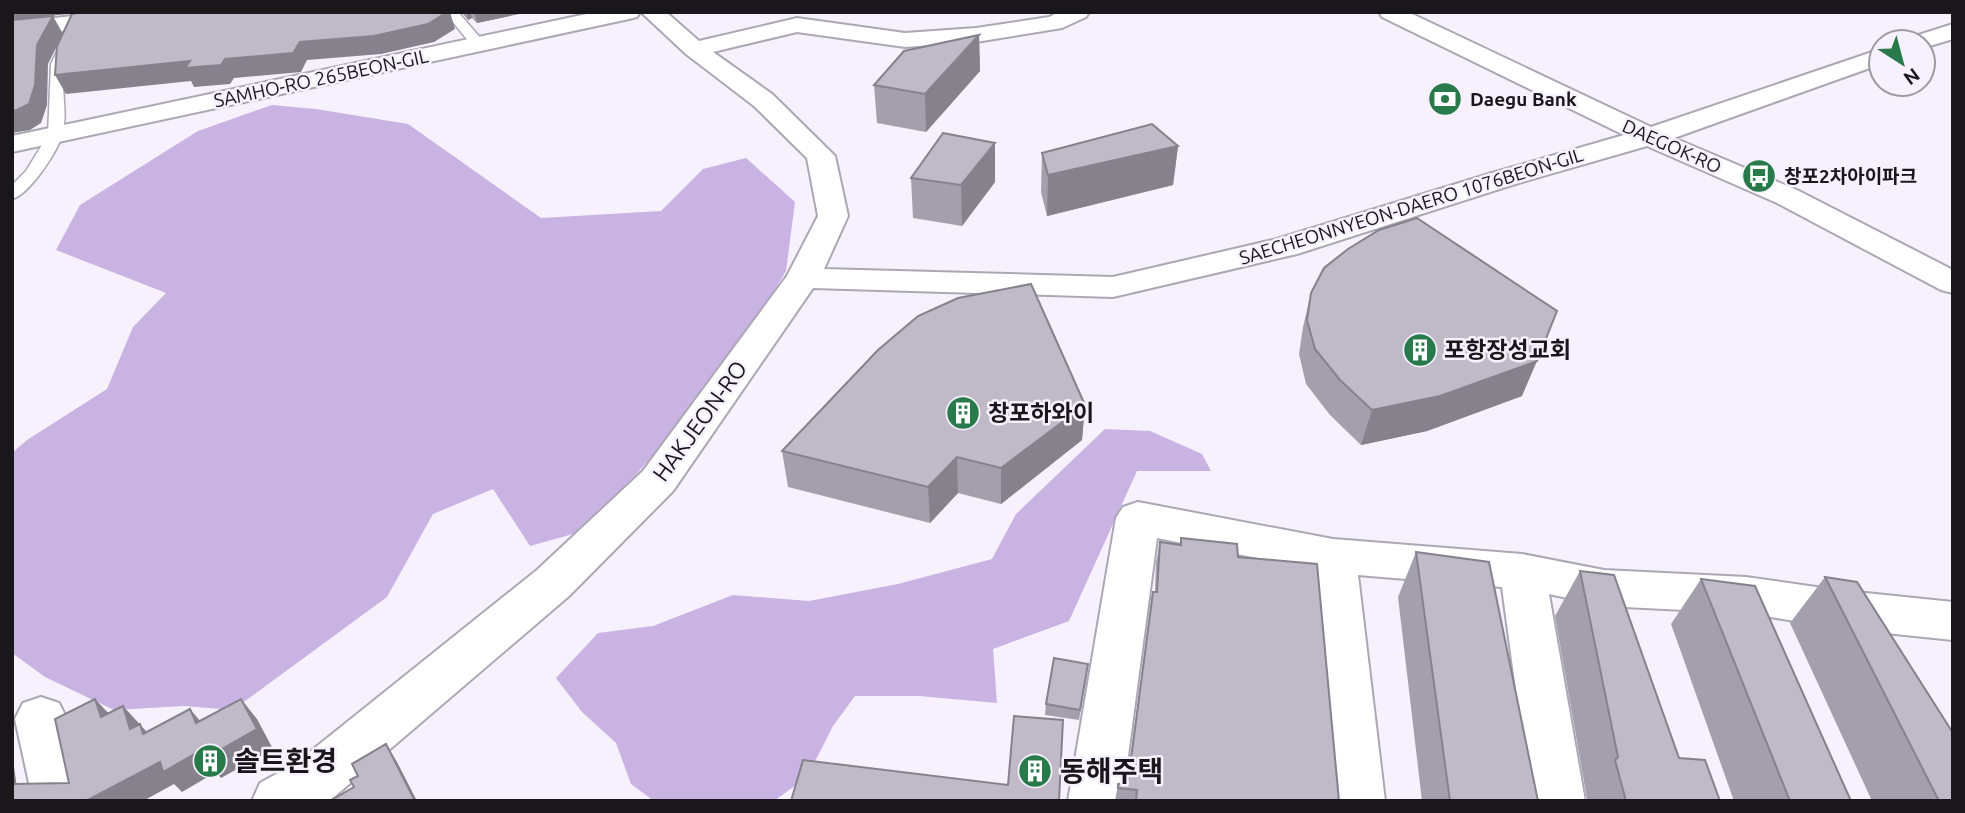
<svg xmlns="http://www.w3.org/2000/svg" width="1965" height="813" font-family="Ubuntu,'Noto Sans KR',sans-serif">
  <rect width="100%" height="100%" fill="#f6f1fd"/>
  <!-- forest -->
  <path fill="#c8b3e3" d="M 272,105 L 316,109 L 408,124 L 541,218 L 661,211 L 703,169 L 746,158 L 795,202 L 786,271 L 723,376 L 587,530 L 530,546 L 493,489 L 433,514 L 387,597 L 233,710 L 184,706 L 114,710 L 45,677 L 12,653 L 12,453 L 27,440 L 107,389 L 133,327 L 166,293 L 56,250 L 80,205 L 198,131 Z
    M 1105,429 L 1150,431 L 1202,454 L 1211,471 L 1137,471 L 1069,621 L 993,649 L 997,703 L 919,696 L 855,696 L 833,726 L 807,777 L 774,801 L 654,801 L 631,784 L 616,743 L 582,712 L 556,678 L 598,633 L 653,626 L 733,595 L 809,601 L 898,584 L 992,559 L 1016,514 Z"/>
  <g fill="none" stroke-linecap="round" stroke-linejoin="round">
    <!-- service casing -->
    <g stroke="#aca7b5" stroke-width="3">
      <path id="service" d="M 71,12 L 83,12 C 83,32 70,45 65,64 C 59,86 69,113 62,135 C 58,151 29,195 12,199 L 12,185 L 26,171 L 48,135 L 51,64 L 71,23 Z
        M 445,12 L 458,12 L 483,41 L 483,47 L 473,47 Z"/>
    </g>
    <!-- minor casing -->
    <g stroke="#aca7b5" stroke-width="4">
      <path id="minor" d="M 107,12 L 179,12 L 176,17 L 168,19 L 12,37 L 12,23 Z
        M 596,12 L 640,12 L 637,17 L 629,19 L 12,152 L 12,136 Z
        M 641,12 L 666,12 L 699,41 L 797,18 L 905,33 L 976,28 L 1049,17 L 1059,12 L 1089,12 L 1086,17 L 1062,28 L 976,42 L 905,47 L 797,32 L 713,52 L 772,94 L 835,156 L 848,216 L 824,269 L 1113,277 L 1277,239 L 1492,173 L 1624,135 L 1382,17 L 1379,12 L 1408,12 L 1651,127 L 1881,49 L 1881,64 L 1674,138 L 1799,191 L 1953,270 L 1953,293 L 1941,290 L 1777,203 L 1647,146 L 1512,185 L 1297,254 L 1113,297 L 813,288 L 673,491 L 569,596 L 334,797 L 328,801 L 252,801 L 260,783 L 296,763 L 537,570 L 643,471 L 787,276 L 818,216 L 807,158 L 754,106 L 686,54 Z
        M 1953,24 L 1953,39 L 1923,48 L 1923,42 L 1908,42 L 1912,37 Z
        M 1138,502 L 1333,539 L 1522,554 L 1604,570 L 1746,577 L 1837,590 L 1953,602 L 1953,640 L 1837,628 L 1746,613 L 1604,606 L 1549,594 L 1585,801 L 1531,801 L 1502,587 L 1358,575 L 1385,801 L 1331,801 L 1312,569 L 1157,538 L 1122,801 L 1068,801 L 1116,518 L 1123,507 Z
        M 41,697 L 59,703 L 67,719 L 87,801 L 33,801 L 15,719 L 23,703 Z"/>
    </g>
    <!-- service -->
    <use href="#service" fill="#fff" fill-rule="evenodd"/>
    <!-- minor -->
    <use href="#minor" fill="#fff" fill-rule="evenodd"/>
  </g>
  <!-- wall -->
  <path fill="#a49fac" d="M 461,12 L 528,12 L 477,23 L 472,18 L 468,20 Z
    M 979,35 L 980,71 L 926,132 L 877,123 L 874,85 Z
    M 995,143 L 995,182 L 962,226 L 913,218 L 911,178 Z
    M 1178,146 L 1173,185 L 1047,216 L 1041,192 L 1042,153 Z
    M 1311,293 L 1522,396 L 1427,431 L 1361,445 L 1330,415 L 1306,384 L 1299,354 L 1303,327 Z
    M 1085,405 L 1082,440 L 1001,504 L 958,493 L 930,523 L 788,487 L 782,451 Z
    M 1181,538 L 1238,557 L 1339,801 L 1115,801 L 1118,784 L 1127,782 L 1150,612 L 1153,592 L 1155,592 L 1156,563 L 1160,542 L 1180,545 Z
    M 1416,552 L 1538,801 L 1422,801 L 1398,597 Z
    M 1580,571 L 1679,758 L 1720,801 L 1586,801 L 1587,799 L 1555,616 Z
    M 1825,577 L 1953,801 L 1872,801 L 1790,623 Z
    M 1701,579 L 1851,801 L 1734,801 L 1671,624 Z
    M 1087,674 L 1079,720 L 1045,715 L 1046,704 Z"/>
  <!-- shaded-wall -->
  <path fill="#86828c" d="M 12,12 L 69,12 L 68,14 L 12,20 Z
    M 447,12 L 450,12 L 455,29 L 434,42 L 381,54 L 307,60 L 301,72 L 234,78 L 230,84 L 194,87 L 191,81 L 66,94 L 55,75 L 190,61 L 225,59 L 300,42 Z
    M 466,12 L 470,12 L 472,18 L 468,20 Z
    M 474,12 L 528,12 L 477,23 Z
    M 53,16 L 63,34 L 48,64 L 47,105 L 41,123 L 30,130 L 12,133 L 12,111 L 37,45 Z
    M 979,35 L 980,71 L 926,132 L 925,94 Z
    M 995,143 L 995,182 L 962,226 L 961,185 Z
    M 1178,146 L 1173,185 L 1047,216 L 1048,175 Z
    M 1537,361 L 1522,396 L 1427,431 L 1361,445 L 1372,410 Z
    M 1085,405 L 1082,440 L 1001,504 L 1001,468 Z
    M 957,457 L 958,493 L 930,523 L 928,487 Z
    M 95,699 L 114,719 L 101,717 Z
    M 241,699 L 257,719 L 273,749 L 221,778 L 216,772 L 182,792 L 174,784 L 143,801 L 86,801 Z
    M 123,706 L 158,744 L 130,729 Z
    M 190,709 L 207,729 L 196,723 Z
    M 386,744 L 397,762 L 417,801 L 410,801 Z
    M 12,753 L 19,801 L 12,801 Z"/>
  <!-- building -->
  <path fill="#bfb9c8" stroke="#86828c" stroke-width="2" d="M 84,12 L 447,12 L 428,24 L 374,36 L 300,42 L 293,53 L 225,59 L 221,65 L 185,68 L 190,61 L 55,75 L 57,46 L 72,14 Z
    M 53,16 L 37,45 L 35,85 L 29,104 L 17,110 L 12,111 L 12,20 Z
    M 979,35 L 925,94 L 874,85 L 904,51 Z
    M 1152,124 L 1178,146 L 1048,175 L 1042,153 Z
    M 943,133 L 995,143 L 961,185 L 911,178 Z
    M 1417,218 L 1557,311 L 1537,361 L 1440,396 L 1372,410 L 1340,380 L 1315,349 L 1307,320 L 1311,293 L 1324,268 L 1348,249 L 1379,230 Z
    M 1031,284 L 1085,405 L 1001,468 L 957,457 L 928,487 L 782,451 L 878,350 L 918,316 L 958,298 Z
    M 1181,538 L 1237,544 L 1238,557 L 1317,564 L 1339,801 L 1136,801 L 1137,790 L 1118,788 L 1118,784 L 1128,782 L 1153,592 L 1157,592 L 1160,542 L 1181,545 Z
    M 1416,552 L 1489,562 L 1538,801 L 1450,801 Z
    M 1580,571 L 1614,575 L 1679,758 L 1705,760 L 1720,801 L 1626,801 L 1615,760 L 1618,757 Z
    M 1825,577 L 1857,582 L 1953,733 L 1953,801 L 1939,801 Z
    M 1701,579 L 1755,586 L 1851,801 L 1790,801 Z
    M 1054,658 L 1088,664 L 1080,710 L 1046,704 Z
    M 95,699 L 101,717 L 123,706 L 130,729 L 140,724 L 143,734 L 190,709 L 196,723 L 241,699 L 257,729 L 204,759 L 200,751 L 163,772 L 160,762 L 86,801 L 12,801 L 13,784 L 69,783 L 55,719 Z
    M 1014,716 L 1063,720 L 1059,801 L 791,801 L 803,760 L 1008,785 Z
    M 386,744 L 414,799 L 410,801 L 330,801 L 354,787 L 350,780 L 358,776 L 352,764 Z"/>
  <!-- icons -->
  <defs>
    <g id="bank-disc" transform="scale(1.75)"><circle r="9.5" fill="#287a4b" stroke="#f6f1fd"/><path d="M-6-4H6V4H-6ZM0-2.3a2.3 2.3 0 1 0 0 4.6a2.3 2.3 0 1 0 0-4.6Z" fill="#fff"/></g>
    <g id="bus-disc" transform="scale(1.75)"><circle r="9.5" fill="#287a4b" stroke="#f6f1fd"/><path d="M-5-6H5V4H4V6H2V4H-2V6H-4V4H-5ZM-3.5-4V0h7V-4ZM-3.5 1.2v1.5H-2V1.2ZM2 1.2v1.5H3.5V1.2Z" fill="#fff"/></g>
    <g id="building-disc" transform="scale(1.75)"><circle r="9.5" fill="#287a4b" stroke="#f6f1fd"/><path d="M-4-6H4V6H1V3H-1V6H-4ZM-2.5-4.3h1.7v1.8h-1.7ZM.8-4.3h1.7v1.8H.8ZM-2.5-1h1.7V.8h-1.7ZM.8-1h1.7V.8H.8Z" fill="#fff"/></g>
  </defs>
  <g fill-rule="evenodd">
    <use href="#bank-disc" x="1445" y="99"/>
    <use href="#bus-disc" x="1759" y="176"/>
    <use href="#building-disc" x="1420" y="350"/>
    <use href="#building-disc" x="963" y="413"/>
    <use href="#building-disc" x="210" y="761"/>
    <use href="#building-disc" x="1035" y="771"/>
  </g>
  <g text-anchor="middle" stroke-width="5" stroke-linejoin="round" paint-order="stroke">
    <!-- far-street labels -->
    <g font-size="19" fill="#19171c" stroke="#f6f1fd">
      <text transform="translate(321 78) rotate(-12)" y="7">SAMHO-RO 265BEON-GIL</text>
      <text transform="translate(1672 146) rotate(24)" y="7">DAEGOK-RO</text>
      <text transform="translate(1411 206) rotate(-17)" y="7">SAECHEONNYEON-DAERO 1076BEON-GIL</text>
    </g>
    <!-- far-poi labels -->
    <g font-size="19" font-weight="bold" fill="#19171c" stroke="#f6f1fd" text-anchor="start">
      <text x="1470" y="106">Daegu Bank</text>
      <text x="1784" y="183">창포2차아이파크</text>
    </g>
    <!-- poi labels -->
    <g font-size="23" font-weight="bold" fill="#19171c" stroke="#f6f1fd" text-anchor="start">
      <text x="1444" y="358">포항장성교회</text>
      <text x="988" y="421">창포하와이</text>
    </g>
    <!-- street labels -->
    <g font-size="23" fill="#19171c" stroke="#f6f1fd">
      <text transform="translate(700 421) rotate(-54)" y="8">HAKJEON-RO</text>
    </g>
    <!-- near-poi labels -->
    <g font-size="28" font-weight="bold" fill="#19171c" stroke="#f6f1fd" text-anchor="start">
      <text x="234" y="771">솔트환경</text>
      <text x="1060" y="781">동해주택</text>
    </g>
  </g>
  <!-- border -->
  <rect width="1965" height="813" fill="none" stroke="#19171c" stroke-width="28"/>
  <!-- north arrow -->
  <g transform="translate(1902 63) rotate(144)"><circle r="33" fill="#f6f1fd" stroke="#9e9aa3" stroke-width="2"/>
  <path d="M0-5L12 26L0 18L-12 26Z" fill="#287a4b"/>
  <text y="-10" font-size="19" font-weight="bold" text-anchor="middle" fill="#19171c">N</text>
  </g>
</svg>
